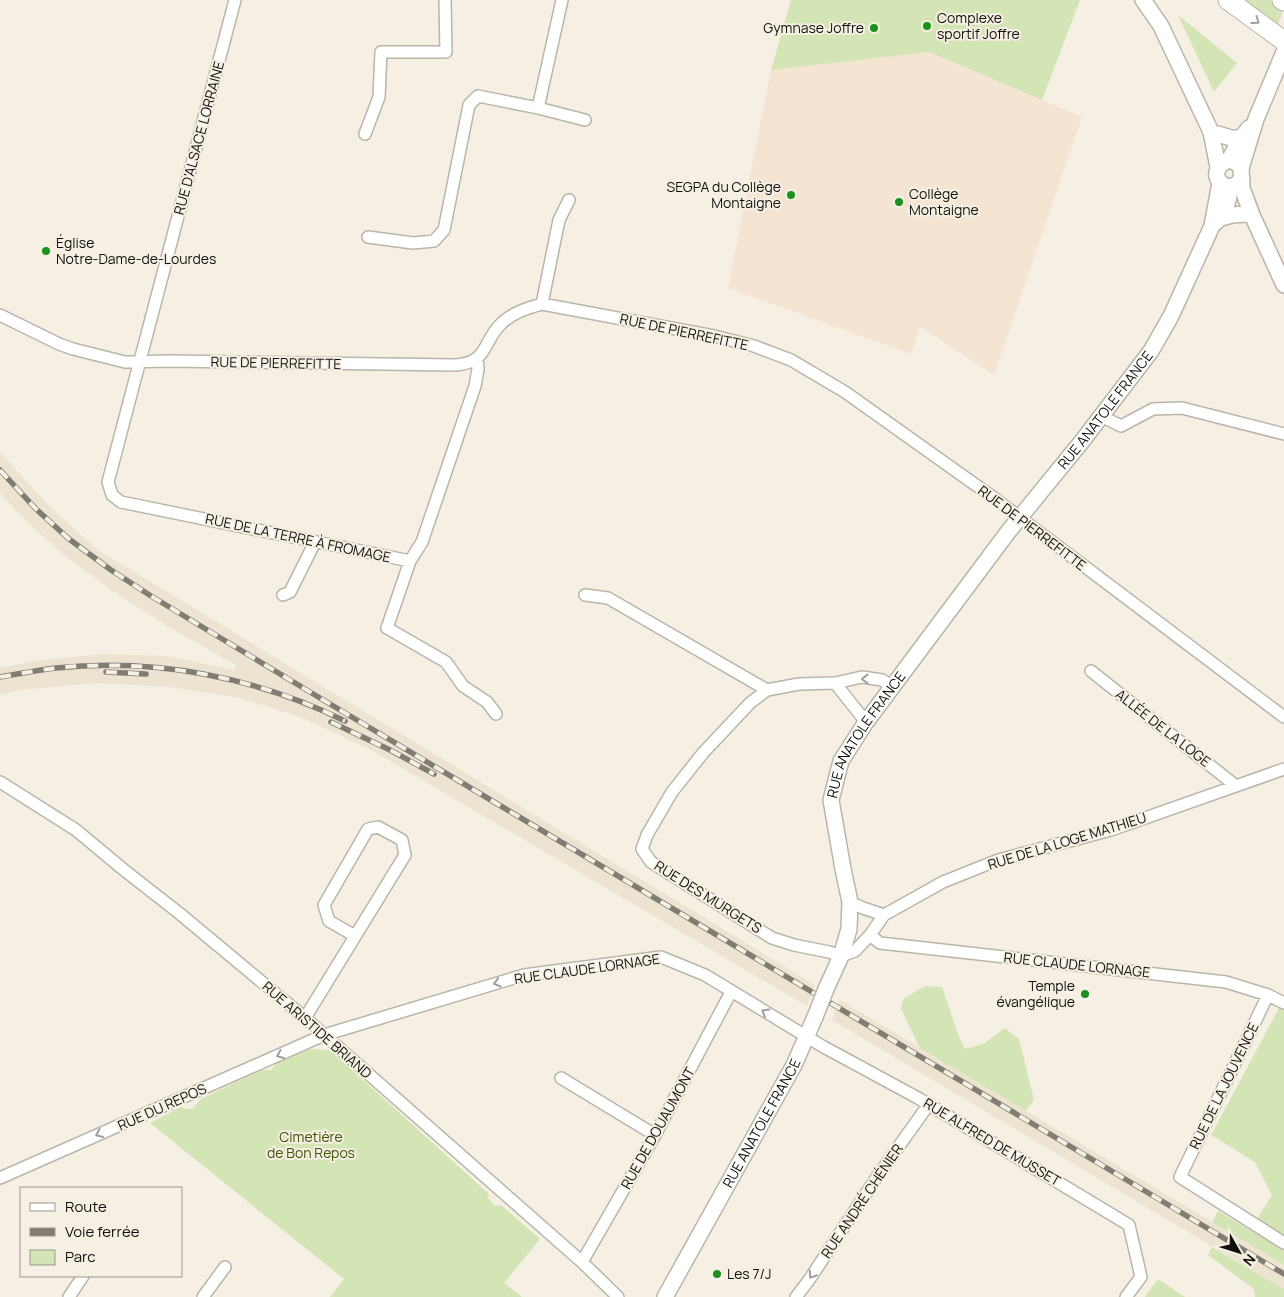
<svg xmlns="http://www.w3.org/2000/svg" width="1284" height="1297" font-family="Manrope,sans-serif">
  <rect width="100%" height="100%" fill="#f6f0e4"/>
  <!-- built -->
  <path fill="#ece3d0" d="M 0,452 L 49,506 L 98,550 L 815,985 L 807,1006 L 373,751 L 303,718 L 240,698 L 170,687 L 97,683 L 20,690 L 0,695 L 0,668 L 34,661 L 101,654 L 168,656 L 234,670 L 236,665 L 172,629 L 116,593 L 62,554 L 15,510 L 0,493 Z
    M 840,1000 L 1284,1265 L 1284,1289 L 832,1020 Z"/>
  <!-- education -->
  <path fill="#f4e4d2" d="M 929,52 L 1082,117 L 994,375 L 920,326 L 911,354 L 728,288 L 771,70 Z"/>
  <!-- green -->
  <path fill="#d3e4b5" d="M 791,0 L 1080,0 L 1042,100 L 929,52 L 771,70 Z
    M 1241,0 L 1273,0 L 1284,8 L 1277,27 Z
    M 1178,15 L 1237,63 L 1214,92 Z
    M 925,986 L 942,987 L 959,1037 L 965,1049 L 983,1044 L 1005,1028 L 1019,1039 L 1034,1100 L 1026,1111 L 920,1048 L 901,1009 L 903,999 Z
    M 1284,999 L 1284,1235 L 1257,1219 L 1272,1195 L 1255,1162 L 1211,1135 Z
    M 311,1049 L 330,1050 L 489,1194 L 488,1198 L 495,1206 L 501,1205 L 540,1239 L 504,1283 L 522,1297 L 330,1297 L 344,1279 L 150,1123 L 181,1107 L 186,1109 L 192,1109 L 201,1099 L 262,1070 L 271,1070 L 278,1062 Z
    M 1218,1211 L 1284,1250 L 1284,1265 L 1212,1222 Z
    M 1212,1247 L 1284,1289 L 1284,1297 L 1255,1297 L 1254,1289 L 1208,1255 Z
    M 1158,1279 L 1185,1297 L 1145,1297 Z"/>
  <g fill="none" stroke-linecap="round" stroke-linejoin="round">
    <!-- minor casing -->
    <g stroke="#bbb5a9" stroke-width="14">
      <path id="minor" d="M 235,0 L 108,482 L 112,495 L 121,502 L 410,561 L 422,542 L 475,386 L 478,369 L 477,359
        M 538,108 L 585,120
        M 365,134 L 379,97 L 381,52 L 446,52 L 445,0
        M 368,237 L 413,243 L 434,241 L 444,230 L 469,105 L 478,96 L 538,108 L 562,0
        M 542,304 L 559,220 L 569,200
        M 0,315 L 59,344 L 73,349 L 125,362 L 169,361 L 456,365 C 490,362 482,340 503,322 C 514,312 528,308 542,304 L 714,336 L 754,346 L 791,360 L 845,392 L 994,498 L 1284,717
        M 1101,416 L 1121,426 L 1153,409 L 1182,408 L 1284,434
        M 410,561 L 387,628 L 446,662 L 463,686 L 487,702 L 496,714
        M 283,595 L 290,592 L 315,542
        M 585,595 L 608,598 L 767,690
        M 1091,671 L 1236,786
        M 835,683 L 866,722
        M 0,782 L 76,830 L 124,870 L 179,913 L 305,1018 L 582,1262 L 618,1297
        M 850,902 L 863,908 L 884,915 L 870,935 L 855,951 L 841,956 L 829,952 L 794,945 L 772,938 L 651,862 L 642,849 L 647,835 L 672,792 L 703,753 L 750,703 L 767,690 L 799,684 L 835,683 L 862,677 L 882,680 L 893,687
        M 884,915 L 943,882 L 998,860 L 1111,830 L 1284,769
        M 870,935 L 880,943 L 907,946 L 1226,982 L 1268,995 L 1284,1003
        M 1268,995 L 1180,1177 L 1284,1243
        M 305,1018 L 405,855 L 402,840 L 378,827 L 368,829 L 324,905 L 329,921 L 355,936
        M 561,1078 L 655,1135
        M 0,1178 L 324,1035 L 524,975 L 661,957 L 705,975 L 822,1046 L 918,1098 L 1129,1225 L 1141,1277 L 1126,1297
        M 582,1262 L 655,1135 L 731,992
        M 69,1297 L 83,1276
        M 203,1297 L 225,1267
        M 796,1297 L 809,1280 L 877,1177 L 929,1104"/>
    </g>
    <!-- tertiary casing -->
    <g stroke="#bbb5a9" stroke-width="18">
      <g id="tertiary">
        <path d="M 1143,0 L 1161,26 L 1211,132 L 1218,167"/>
        <path d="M 1218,134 L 1231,138 L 1241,138"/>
        <path d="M 1229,160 L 1241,138 L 1249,128"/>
        <path d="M 1241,168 L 1256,119 L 1284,52"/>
        <path d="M 1242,178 C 1228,201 1201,171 1229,160 L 1237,163 L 1241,168 L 1242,188 L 1252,215 L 1284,285"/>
        <path d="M 1221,218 L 1232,215 L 1247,214"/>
        <path d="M 1215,223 C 1226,213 1229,201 1230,187"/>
        <path id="s1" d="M 826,989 L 841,956 L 849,929 L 850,902 L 843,869 L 831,800 L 841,761 L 866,722 L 1008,532 L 1083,440 L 1151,351 L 1171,316 L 1212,226 L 1220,183"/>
        <path id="s2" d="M 665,1297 L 794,1065 L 815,1017"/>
      </g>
    </g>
    <!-- primary casing -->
    <g stroke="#bbb5a9" stroke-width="21">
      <path id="primary" d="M 1228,0 L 1284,41
        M 1282,0 L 1284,1"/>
    </g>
    <!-- minor -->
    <use href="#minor" stroke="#fff" stroke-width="11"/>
    <!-- tertiary -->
    <use href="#tertiary" stroke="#fff" stroke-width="15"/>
    <!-- primary -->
    <use href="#primary" stroke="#fff" stroke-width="19"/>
    <!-- rail casing -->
    <g stroke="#817d75" stroke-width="5.5">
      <path id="rail" d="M 0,470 L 36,509 L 69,539 L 111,570 L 151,596 L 315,695 L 1284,1274
        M 106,672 L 146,674
        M 0,677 C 19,674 38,670 56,668 C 156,658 256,677 345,721
        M 331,722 L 390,750 L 434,774"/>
    </g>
    <!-- rail -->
    <use href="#rail" stroke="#f6f0e4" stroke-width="4" stroke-dasharray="11" stroke-linecap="butt"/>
    <!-- tertiary-bridge casing -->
    <g stroke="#bbb5a9" stroke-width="18" stroke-linecap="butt">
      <path id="tertiary-bridge" d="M 815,1017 L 826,989"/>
    </g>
    <!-- tertiary-bridge -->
    <use href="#tertiary-bridge" stroke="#fff" stroke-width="15"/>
  </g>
  <!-- one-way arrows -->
  <defs><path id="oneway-chevron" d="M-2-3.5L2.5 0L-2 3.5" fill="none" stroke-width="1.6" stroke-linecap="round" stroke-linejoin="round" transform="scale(1.25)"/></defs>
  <g stroke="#a09f9e">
    <use href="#oneway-chevron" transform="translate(1256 21) rotate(36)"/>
    <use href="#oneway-chevron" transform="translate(865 679) rotate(180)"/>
    <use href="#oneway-chevron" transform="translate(497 983) rotate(163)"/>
    <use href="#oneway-chevron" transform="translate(765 1012) rotate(-149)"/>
    <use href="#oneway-chevron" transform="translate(280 1055) rotate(156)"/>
    <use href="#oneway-chevron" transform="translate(99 1134) rotate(156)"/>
    <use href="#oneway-chevron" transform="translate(812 1275) rotate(124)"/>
  </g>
  <!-- markers -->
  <g fill="#1b911e" stroke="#f6f0e4" stroke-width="2">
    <circle cx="927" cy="26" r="5"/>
    <circle cx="874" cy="28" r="5"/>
    <circle cx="791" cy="195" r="5"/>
    <circle cx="899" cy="202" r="5"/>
    <circle cx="46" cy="251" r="5"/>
    <circle cx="1085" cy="994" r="5"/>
    <circle cx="717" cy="1274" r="5"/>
  </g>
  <g text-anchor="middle" stroke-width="4" stroke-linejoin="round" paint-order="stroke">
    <!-- poi labels -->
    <g font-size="14" fill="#12100c" stroke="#f6f0e4" text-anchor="start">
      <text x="937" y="23">Complexe<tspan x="937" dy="16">sportif Joffre</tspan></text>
      <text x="864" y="33" text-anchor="end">Gymnase Joffre</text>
      <text x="781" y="192" text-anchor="end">SEGPA du Collège<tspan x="781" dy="16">Montaigne</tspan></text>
      <text x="909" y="199">Collège<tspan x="909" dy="16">Montaigne</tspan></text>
      <text x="56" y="248">Église<tspan x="56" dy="16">Notre-Dame-de-Lourdes</tspan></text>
      <text x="1075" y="991" text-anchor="end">Temple<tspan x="1075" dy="16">évangélique</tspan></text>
      <text x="727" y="1279">Les 7/J</text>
    </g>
    <!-- street labels -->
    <g font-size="14" fill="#12100c" stroke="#f6f0e4">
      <text transform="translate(199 138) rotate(-75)" y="5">RUE D'ALSACE LORRAINE</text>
      <text transform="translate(684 332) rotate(12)" y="5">RUE DE PIERREFITTE</text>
      <text transform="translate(276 363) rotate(1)" y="5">RUE DE PIERREFITTE</text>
      <text dy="5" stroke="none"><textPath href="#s1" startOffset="675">RUE ANATOLE FRANCE</textPath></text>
      <text transform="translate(1032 528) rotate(37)" y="5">RUE DE PIERREFITTE</text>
      <text transform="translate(298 538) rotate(12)" y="5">RUE DE LA TERRE À FROMAGE</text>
      <text transform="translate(1163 728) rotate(38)" y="5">ALLÉE DE LA LOGE</text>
      <text dy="5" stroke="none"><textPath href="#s1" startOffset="270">RUE ANATOLE FRANCE</textPath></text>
      <text transform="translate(1067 841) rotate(-17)" y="5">RUE DE LA LOGE MATHIEU</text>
      <text transform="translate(708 897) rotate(32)" y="5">RUE DES MURGETS</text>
      <text transform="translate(1077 965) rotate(6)" y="5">RUE CLAUDE LORNAGE</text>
      <text transform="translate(587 969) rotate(-8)" y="5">RUE CLAUDE LORNAGE</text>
      <text transform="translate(317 1030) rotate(41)" y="5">RUE ARISTIDE BRIAND</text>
      <text transform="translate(1224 1086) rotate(-64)" y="5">RUE DE LA JOUVENCE</text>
      <text transform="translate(162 1107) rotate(-24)" y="5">RUE DU REPOS</text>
      <text dy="5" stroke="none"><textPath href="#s2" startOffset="199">RUE ANATOLE FRANCE</textPath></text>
      <text transform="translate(658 1128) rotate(-61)" y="5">RUE DE DOUAUMONT</text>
      <text transform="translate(992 1142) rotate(31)" y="5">RUE ALFRED DE MUSSET</text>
      <text transform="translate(862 1201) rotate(-56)" y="5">RUE ANDRÉ CHÉNIER</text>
    </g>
    <!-- park labels -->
    <g font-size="14" fill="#405304" stroke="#f6f0e4">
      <text x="311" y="1142">Cimetière<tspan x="311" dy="16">de Bon Repos</tspan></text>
    </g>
  </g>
  <!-- legend -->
  <rect x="20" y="1187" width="162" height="90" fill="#f6f0e4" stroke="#9b968e"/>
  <rect x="30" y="1203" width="25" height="8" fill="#ffffff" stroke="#9b968e"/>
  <text x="65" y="1212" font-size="15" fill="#12100c">Route</text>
  <rect x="30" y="1228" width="25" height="8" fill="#817d75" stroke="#9b968e"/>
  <text x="65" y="1237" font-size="15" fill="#12100c">Voie ferrée</text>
  <rect x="30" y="1250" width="25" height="15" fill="#d3e4b5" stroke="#9b968e"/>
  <text x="65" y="1262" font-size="15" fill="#12100c">Parc</text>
  <!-- north arrow -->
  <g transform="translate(1239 1252) rotate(129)" stroke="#f6f0e4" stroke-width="4" paint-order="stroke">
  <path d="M0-4L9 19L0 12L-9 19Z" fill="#12100c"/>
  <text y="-8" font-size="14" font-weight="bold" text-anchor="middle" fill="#12100c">N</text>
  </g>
</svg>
